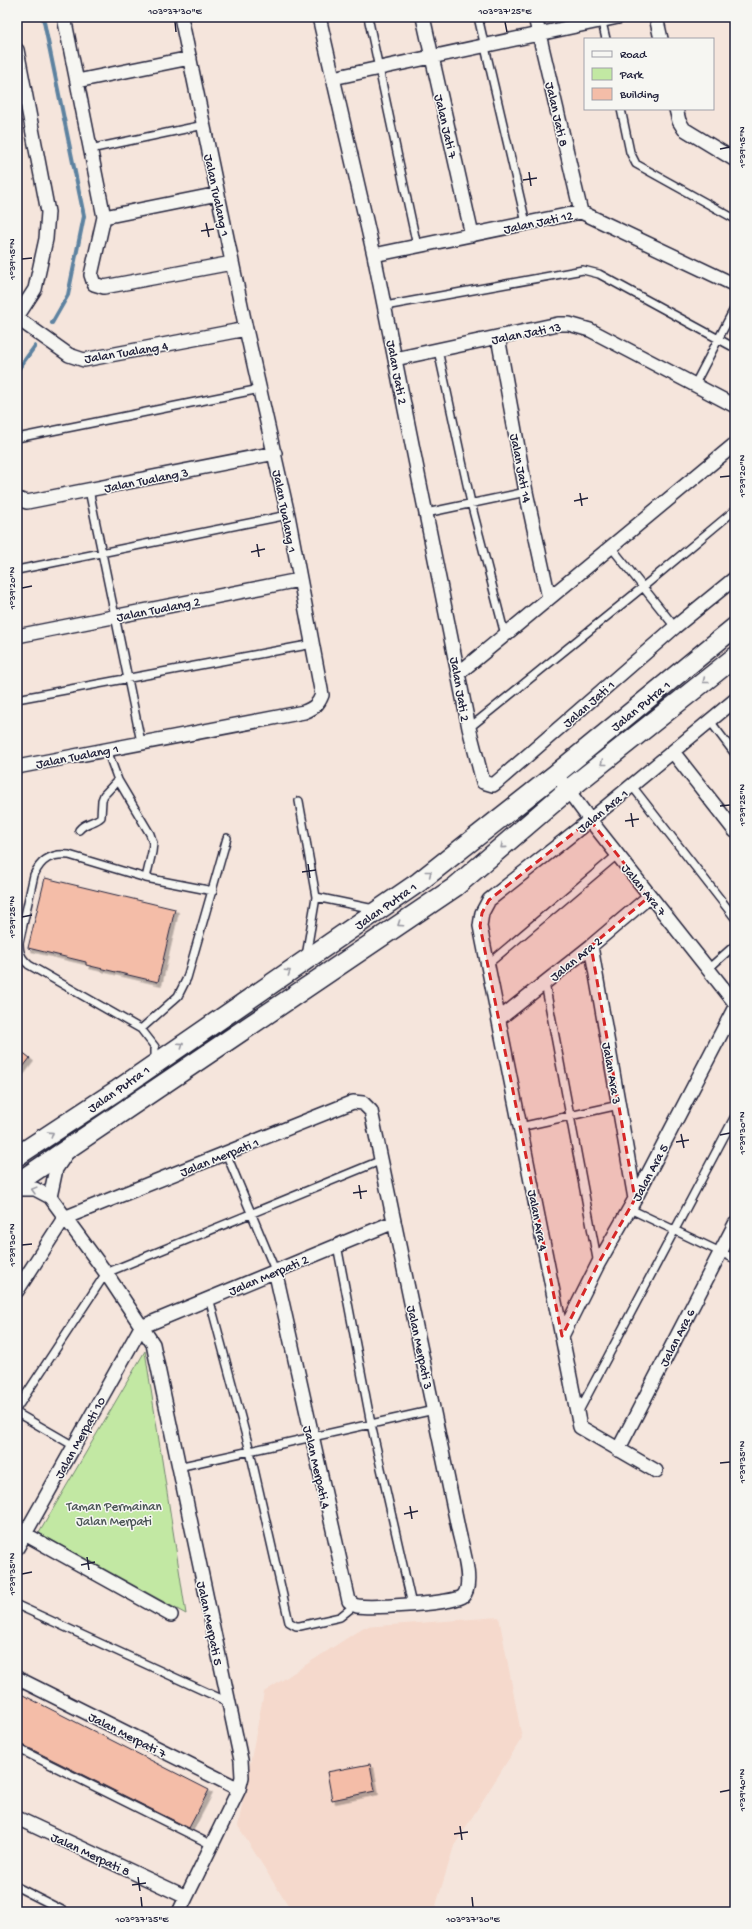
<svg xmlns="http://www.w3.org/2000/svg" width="752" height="1929" font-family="'Gochi Hand',sans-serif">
  <defs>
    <filter id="shadow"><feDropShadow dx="3.5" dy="3.5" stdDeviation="0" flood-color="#0004"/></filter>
  </defs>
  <rect width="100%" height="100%" fill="#f5e5dc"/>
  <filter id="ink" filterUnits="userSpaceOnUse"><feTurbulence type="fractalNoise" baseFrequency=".025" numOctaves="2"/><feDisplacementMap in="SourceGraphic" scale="8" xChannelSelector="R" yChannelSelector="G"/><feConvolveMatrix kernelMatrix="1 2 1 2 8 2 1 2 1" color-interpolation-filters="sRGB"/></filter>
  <g filter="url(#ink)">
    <!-- built -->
    <path fill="#f5d9cc" d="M 499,1617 L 522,1738 L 454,1846 L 434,1912 L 292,1912 L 238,1826 L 264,1692 L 364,1627 Z"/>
    <!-- green -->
    <path fill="#c2e8a3" stroke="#72856f" d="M 145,1351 L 186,1614 L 39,1533 Z"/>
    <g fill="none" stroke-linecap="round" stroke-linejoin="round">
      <!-- stream -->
      <path stroke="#5d82a0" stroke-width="4" d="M 43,17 L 84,216 L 68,295 L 52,323
        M 17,371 L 35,346"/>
    </g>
    <!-- building -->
    <path fill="#f4bda8" stroke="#22223b" filter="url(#shadow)" d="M 45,878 L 175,909 L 158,982 L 86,965 L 86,962 L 28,948 Z
      M 17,1048 L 30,1058 L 17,1075 Z
      M 17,1692 L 209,1790 L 189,1828 L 17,1742 Z
      M 370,1764 L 375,1791 L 332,1800 L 327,1772 Z"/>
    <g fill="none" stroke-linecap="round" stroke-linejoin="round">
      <!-- service casing -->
      <g stroke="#22223b" stroke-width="10">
        <path id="service" d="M 368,17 L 417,246
          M 478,17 L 526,223
          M 601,18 L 606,39
          M 621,109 L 630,152 L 636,164 L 735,219
          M 90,149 L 204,125
          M 385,306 L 583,270 L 599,274 L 735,348
          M 438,350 L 471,503 L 505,635
          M 695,384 L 735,307
          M 17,438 L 260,389
          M 89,490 L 141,742
          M 426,513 L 526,492
          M 611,547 L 675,627
          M 17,570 L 288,515
          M 17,699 L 313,644
          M 710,721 L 735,754
          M 469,728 L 643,587 L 735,510
          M 107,750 L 118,780 L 150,834 L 153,843 L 152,852 L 146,878
          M 632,786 L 735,918
          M 299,801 L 316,897 L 374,909
          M 79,830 C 85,822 95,823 101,817 L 102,800 L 104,795 L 118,780
          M 306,956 L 316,897
          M 488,964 L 617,855
          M 708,969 L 735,945
          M 545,983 L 598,1264
          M 141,1029 L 178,996 L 187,978 L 227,838
          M 152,1062 L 155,1057 L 155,1047 L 141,1029 L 29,965 C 21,958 19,953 19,943 L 34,875 C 41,859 52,853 69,855 L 146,878 L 213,891
          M 520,1127 L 619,1105
          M 226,1153 L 275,1270
          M 630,1209 L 735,1259
          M 337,1245 L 371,1424 L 412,1605
          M 209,1298 L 250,1451 L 289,1622 L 296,1626 L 300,1626 L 340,1617 L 355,1605
          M 17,1408 L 106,1273 L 382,1160
          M 17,1413 L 74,1446
          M 578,1413 L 735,1116
          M 178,1467 L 434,1410
          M 17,1605 L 228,1702
          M 17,1748 L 212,1845
          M 17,1887 L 66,1912"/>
      </g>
      <!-- minor casing -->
      <g stroke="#22223b" stroke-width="16">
        <path id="minor" d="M 64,17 L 104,217 L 91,275 L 94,284 L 104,287 L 232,263
          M 319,17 L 374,255 L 469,728 L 483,782 L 493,785 L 497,782 L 675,627 L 735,578
          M 423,17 L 472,235
          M 535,17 L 581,212
          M 656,17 L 661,39
          M 17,50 L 48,212 L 46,239 L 35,289 L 17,317
          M 333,78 L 618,17
          M 77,81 L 190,58
          M 676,109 L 679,121 L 684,129 L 735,160
          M 104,217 L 218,194
          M 374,255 L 581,212 L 735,285
          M 17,318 L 69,355 L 84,360 L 246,329
          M 498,337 L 526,492 L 549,598
          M 395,359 L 558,324 L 569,324 L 590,330 L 735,406
          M 17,499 L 27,502 L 275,453
          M 17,636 L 299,580
          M 459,673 L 735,444
          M 673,752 L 735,831
          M 17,767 L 304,712 C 314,708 318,705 322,695 L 288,515 L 246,329 L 181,17
          M 556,774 L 590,820 L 735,1003
          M 591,946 L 635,1199
          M 499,1019 L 591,946 L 650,896
          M 17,1189 L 35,1189 L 50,1197 L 106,1273 L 153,1344 L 241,1760 L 242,1777 L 239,1789 L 179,1912
          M 50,1197 L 56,1169 L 66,1154
          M 64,1218 L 353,1102 L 363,1103 L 371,1111 L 458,1528 C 461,1544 475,1584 463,1596 C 455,1604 371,1608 357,1606 C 353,1605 352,1604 349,1601 L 275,1270
          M 17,1291 L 64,1218
          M 141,1327 L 394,1222
          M 562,1336 L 598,1264 L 635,1199 L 735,1007
          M 618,1450 L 735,1224
          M 656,1471 L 580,1427 L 480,926 L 482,913 L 489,900 L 590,820 L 735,700
          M 25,1534 L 171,1615
          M 17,1548 L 141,1327
          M 17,1678 L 239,1789
          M 17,1818 L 186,1897"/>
      </g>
      <!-- secondary casing -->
      <g stroke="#22223b" stroke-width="22">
        <path id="secondary" d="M 17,1156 L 116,1091 L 419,882 L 556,774 L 735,627
          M 17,1183 L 455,887 L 568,790 L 735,657"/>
      </g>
      <!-- service -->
      <use href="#service" stroke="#f6f6f2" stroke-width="7"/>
      <!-- minor -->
      <use href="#minor" stroke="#f6f6f2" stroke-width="13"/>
      <!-- secondary -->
      <use href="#secondary" stroke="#f6f6f2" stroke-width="19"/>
    </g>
    <!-- one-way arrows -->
    <defs><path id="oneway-chevron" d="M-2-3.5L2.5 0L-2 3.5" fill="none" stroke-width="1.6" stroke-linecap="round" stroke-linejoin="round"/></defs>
    <g stroke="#9797a0">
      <use href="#oneway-chevron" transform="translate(705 681) rotate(141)"/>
      <use href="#oneway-chevron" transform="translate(603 763) rotate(141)"/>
      <use href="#oneway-chevron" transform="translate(503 846) rotate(140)"/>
      <use href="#oneway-chevron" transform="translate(429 873) rotate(-38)"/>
      <use href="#oneway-chevron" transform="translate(400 924) rotate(146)"/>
      <use href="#oneway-chevron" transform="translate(288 972) rotate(-34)"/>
      <use href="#oneway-chevron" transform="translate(181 1045) rotate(-34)"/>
      <use href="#oneway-chevron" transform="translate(51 1134) rotate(-33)"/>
      <use href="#oneway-chevron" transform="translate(34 1190) rotate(-165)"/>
    </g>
  </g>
  <!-- marked area -->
  <path fill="#d62828" fill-opacity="0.2" stroke="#d62828" stroke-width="3" stroke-dasharray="8 5" stroke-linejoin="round" d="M 590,820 L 650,896 L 591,946 L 635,1199 L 598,1264 L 562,1336 L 480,926 L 482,913 L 489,900 Z"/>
  <!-- ticks -->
  <path fill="none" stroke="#22223b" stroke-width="1.5" d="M 175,22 L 176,32M 505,22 L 507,32M 720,149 L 730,147M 529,172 L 531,186M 523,180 L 537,178M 206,223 L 209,237M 201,231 L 214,229M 22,259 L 32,258M 720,477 L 730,476M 580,493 L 582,506M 574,501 L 588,498M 257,544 L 259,557M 251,552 L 265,549M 22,588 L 32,586M 720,806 L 730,805M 631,813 L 633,827M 625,821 L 639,819M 308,864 L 310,878M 302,872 L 316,870M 22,917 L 32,915M 681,1134 L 684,1148M 720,1135 L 730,1133M 676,1142 L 689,1140M 359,1185 L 361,1199M 353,1193 L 367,1191M 22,1245 L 32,1244M 720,1463 L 730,1462M 410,1506 L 412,1519M 404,1514 L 418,1511M 87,1557 L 89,1570M 81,1565 L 95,1562M 22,1574 L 32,1572M 720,1792 L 730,1790M 460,1826 L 462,1840M 454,1834 L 468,1832M 138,1877 L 140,1891M 132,1885 L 146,1883M 141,1897 L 142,1907M 472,1897 L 473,1907"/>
  <g text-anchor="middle" stroke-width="3" stroke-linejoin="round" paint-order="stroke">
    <!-- street labels -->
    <g font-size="13" fill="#22223b" stroke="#f6f6f2">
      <text transform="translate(558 114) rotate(77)" y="5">Jalan Jati 8</text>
      <text transform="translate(447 126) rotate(77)" y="5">Jalan Jati 7</text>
      <text transform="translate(218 195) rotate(78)" y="5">Jalan Tualang 1</text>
      <text transform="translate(538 221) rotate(-12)" y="5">Jalan Jati 12</text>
      <text transform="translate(526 332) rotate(-11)" y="5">Jalan Jati 13</text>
      <text transform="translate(126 351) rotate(-9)" y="5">Jalan Tualang 4</text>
      <text transform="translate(398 372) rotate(79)" y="5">Jalan Jati 2</text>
      <text transform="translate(522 468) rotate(79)" y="5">Jalan Jati 14</text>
      <text transform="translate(146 479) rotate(-11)" y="5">Jalan Tualang 3</text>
      <text transform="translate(286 511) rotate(79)" y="5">Jalan Tualang 1</text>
      <text transform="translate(158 608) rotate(-11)" y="5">Jalan Tualang 2</text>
      <text transform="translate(461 689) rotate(80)" y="5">Jalan Jati 2</text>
      <text transform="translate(588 703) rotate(-41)" y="5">Jalan Jati 1</text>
      <text transform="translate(640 705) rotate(-39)" y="5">Jalan Putra 1</text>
      <text transform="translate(77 755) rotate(-11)" y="5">Jalan Tualang 1</text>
      <text transform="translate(602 810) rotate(-39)" y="5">Jalan Ara 1</text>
      <text transform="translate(645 889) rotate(51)" y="5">Jalan Ara 7</text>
      <text transform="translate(385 905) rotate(-35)" y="5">Jalan Putra 1</text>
      <text transform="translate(575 958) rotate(-39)" y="5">Jalan Ara 2</text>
      <text transform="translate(613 1073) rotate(80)" y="5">Jalan Ara 3</text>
      <text transform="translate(118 1088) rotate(-35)" y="5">Jalan Putra 1</text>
      <text transform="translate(219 1156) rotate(-22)" y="5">Jalan Merpati 1</text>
      <text transform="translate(649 1172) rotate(-62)" y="5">Jalan Ara 5</text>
      <text transform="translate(539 1220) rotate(79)" y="5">Jalan Ara 4</text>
      <text transform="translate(268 1274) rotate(-23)" y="5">Jalan Merpati 2</text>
      <text transform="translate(676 1337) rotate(-63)" y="5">Jalan Ara 6</text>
      <text transform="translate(421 1347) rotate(78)" y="5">Jalan Merpati 3</text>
      <text transform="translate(79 1437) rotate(-61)" y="5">Jalan Merpati 10</text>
      <text transform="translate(318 1467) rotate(77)" y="5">Jalan Merpati 4</text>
      <text transform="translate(211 1623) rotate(78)" y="5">Jalan Merpati 5</text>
      <text transform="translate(128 1734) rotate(27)" y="5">Jalan Merpati 7</text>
      <text transform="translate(91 1853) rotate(25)" y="5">Jalan Merpati 8</text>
    </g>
    <!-- park labels -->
    <g font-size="13" fill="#4a5455" stroke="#f6f6f2">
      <text x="114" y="1510">Taman Permainan<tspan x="114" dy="15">Jalan Merpati</tspan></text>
    </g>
  </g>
  <!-- margin -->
  <rect width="752" height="1929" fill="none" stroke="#f6f6f2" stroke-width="44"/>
  <!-- legend -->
  <rect x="584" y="38" width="130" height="72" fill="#f6f6f2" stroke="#a1a1a9"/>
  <rect x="592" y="51" width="20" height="6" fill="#f6f6f2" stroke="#a1a1a9"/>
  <text x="620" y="58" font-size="12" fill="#22223b">Road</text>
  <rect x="592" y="68" width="20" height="12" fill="#c2e8a3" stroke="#a1a1a9"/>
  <text x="620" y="78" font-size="12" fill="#22223b">Park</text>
  <rect x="592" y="88" width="20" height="12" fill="#f4bda8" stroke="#a1a1a9"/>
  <text x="620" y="98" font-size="12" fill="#22223b">Building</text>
  <rect x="22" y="22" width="708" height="1885" fill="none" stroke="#22223b" stroke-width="1.5"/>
  <g font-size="10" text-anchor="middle" fill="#22223b">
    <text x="175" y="14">103°37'30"E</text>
    <text x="505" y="14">103°37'25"E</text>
    <text transform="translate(741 147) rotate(-90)" y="4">1°39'15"N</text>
    <text transform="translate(11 259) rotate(-90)" y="4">1°39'15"N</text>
    <text transform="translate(741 476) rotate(-90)" y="4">1°39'20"N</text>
    <text transform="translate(11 588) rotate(-90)" y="4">1°39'20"N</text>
    <text transform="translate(741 805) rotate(-90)" y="4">1°39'25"N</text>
    <text transform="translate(11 917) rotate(-90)" y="4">1°39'25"N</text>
    <text transform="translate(741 1133) rotate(-90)" y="4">1°39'30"N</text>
    <text transform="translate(11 1245) rotate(-90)" y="4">1°39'30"N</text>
    <text transform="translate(741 1462) rotate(-90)" y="4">1°39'35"N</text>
    <text transform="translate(11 1574) rotate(-90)" y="4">1°39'35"N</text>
    <text transform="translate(741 1790) rotate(-90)" y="4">1°39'40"N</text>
    <text x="142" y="1922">103°37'35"E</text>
    <text x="473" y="1922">103°37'30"E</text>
  </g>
</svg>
